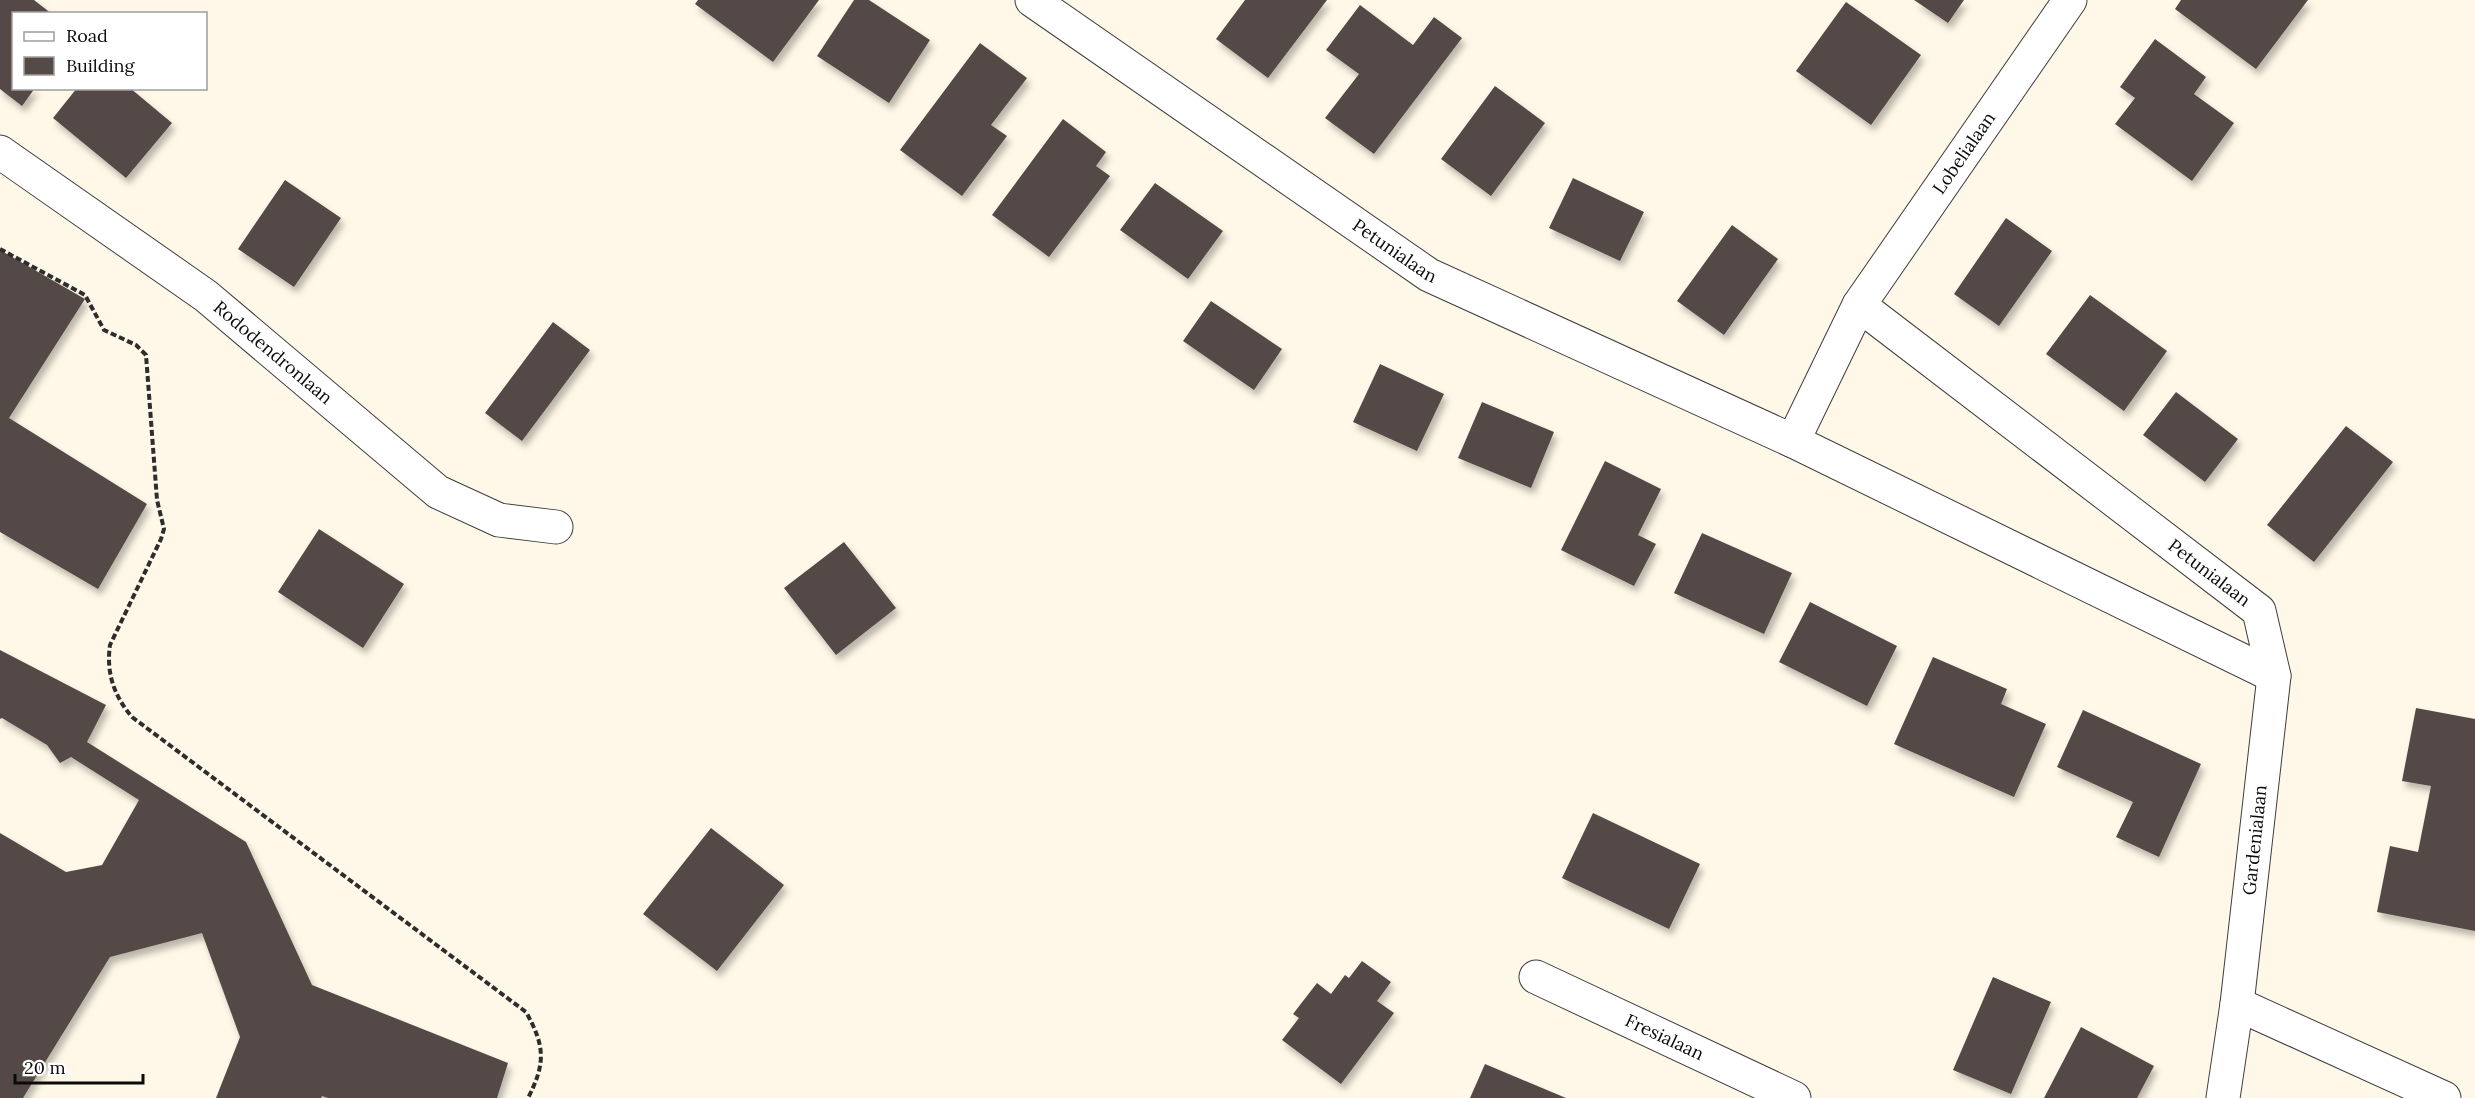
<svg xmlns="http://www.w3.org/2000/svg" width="2475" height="1098" font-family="Lora,serif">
  <defs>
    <filter id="shadow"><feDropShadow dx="3.5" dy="6" stdDeviation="3" flood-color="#0004"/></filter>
  </defs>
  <rect width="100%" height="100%" fill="#fff8e8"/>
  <!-- building -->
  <path fill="#544a46" filter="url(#shadow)" d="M 0,0 L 34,0 L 52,14 L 14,14 L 14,88 L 35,88 L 22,106 L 0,89 Z
    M 698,0 L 819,0 L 773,62 L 695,4 Z
    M 854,0 L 869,0 L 930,40 L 889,103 L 817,56 Z
    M 1245,0 L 1327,0 L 1268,78 L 1216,39 Z
    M 1914,0 L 1964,0 L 1948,23 Z
    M 2181,0 L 2308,0 L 2256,69 L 2175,9 Z
    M 1846,2 L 1921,55 L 1871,125 L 1796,71 Z
    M 1360,5 L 1413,45 L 1434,17 L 1462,38 L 1374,154 L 1325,118 L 1359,74 L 1326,50 Z
    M 2155,39 L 2206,77 L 2194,94 L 2234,123 L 2192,181 L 2115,124 L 2135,98 L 2120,87 Z
    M 980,43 L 1027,78 L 991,125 L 1007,136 L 962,196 L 900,150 Z
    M 1495,86 L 1545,123 L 1491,196 L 1441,159 Z
    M 77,88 L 130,88 L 172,123 L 126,178 L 53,118 Z
    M 1063,119 L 1106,152 L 1096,166 L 1110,176 L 1049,257 L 992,215 Z
    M 1573,178 L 1644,212 L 1620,261 L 1549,228 Z
    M 285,180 L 341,218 L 294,287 L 238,249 Z
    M 1155,183 L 1223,231 L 1188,279 L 1120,230 Z
    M 2006,218 L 2052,251 L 1999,326 L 1954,294 Z
    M 1732,225 L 1778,259 L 1724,335 L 1677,301 Z
    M 0,250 L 85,299 L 9,418 L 147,504 L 98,589 L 0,532 Z
    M 2090,295 L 2167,351 L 2124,411 L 2046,354 Z
    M 1211,301 L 1282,349 L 1254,390 L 1183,341 Z
    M 553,322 L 590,350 L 522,441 L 485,413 Z
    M 1380,364 L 1444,394 L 1417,451 L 1353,422 Z
    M 2176,392 L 2238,439 L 2205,482 L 2143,435 Z
    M 1482,402 L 1554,432 L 1531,488 L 1458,458 Z
    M 2346,426 L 2393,462 L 2314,562 L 2267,525 Z
    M 1605,461 L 1661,489 L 1638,535 L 1656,544 L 1634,586 L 1561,550 Z
    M 319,529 L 404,584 L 363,648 L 278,592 Z
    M 1702,533 L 1792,573 L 1764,634 L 1674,593 Z
    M 844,542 L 896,608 L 836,655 L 784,588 Z
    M 1810,602 L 1897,646 L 1867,706 L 1779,662 Z
    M 0,650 L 106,705 L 87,742 L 246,842 L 312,985 L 508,1063 L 497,1098 L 328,1098 L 322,1096 L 321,1098 L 216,1098 L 240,1037 L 202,933 L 110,957 L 23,1098 L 0,1098 L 0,833 L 66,872 L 102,865 L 139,800 L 71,757 L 60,763 L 47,745 L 2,718 L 0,719 Z
    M 1933,657 L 2007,689 L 2001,704 L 2046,724 L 2014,797 L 1894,744 Z
    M 2416,708 L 2475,719 L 2475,931 L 2377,912 L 2390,846 L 2418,852 L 2431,786 L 2402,781 Z
    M 2083,710 L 2201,764 L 2159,857 L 2116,837 L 2133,802 L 2057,767 Z
    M 1593,813 L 1700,864 L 1669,929 L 1562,878 Z
    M 711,828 L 784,885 L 717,971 L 643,914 Z
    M 1362,961 L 1391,982 L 1377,1001 L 1394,1013 L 1341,1084 L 1282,1040 L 1299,1018 L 1293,1014 L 1317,983 L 1331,994 L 1345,975 L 1349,978 Z
    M 1993,977 L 2051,1002 L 2011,1094 L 1953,1070 Z
    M 2081,1027 L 2154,1066 L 2137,1098 L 2044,1098 Z
    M 1485,1064 L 1566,1098 L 1470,1098 Z"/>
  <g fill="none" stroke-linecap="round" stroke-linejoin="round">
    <!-- minor casing -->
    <g stroke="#3e3e3e" stroke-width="35">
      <g id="minor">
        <path id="s1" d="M 1032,0 L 1429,275 L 1793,441 L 2274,676"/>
        <path id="s2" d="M 0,152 L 206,296 L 438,492 L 499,520 L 556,527"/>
        <path id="s3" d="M 1859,305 L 2259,611 L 2274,676 L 2237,1004 L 2223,1098"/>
        <path id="s4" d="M 1793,441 L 1859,305 L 2070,0"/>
        <path id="s5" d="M 1536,977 L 1794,1098"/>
        <path d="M 2237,1004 L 2444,1098"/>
      </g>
    </g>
    <!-- path -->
    <path stroke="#2d2d2d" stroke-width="4" stroke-dasharray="6 3" stroke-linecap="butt" d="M 0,249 L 85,295 L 104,330 L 136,345 L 146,355 L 157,500 L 164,529 L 161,539 L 110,645 C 106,673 114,696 132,717 L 526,1012 C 545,1046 546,1063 528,1098"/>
    <!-- minor -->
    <use href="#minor" stroke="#fff" stroke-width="33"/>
  </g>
  <g text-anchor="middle" stroke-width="6" stroke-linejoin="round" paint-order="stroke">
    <!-- street labels -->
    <g font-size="18" fill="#0b0b0b" stroke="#fff">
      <text dy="6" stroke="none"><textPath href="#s4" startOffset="336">Lobelialaan</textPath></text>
      <text dy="6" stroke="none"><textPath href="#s1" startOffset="441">Petunialaan</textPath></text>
      <text dy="6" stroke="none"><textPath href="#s2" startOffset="339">Rododendronlaan</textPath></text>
      <text dy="6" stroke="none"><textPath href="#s3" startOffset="441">Petunialaan</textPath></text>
      <text transform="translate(2255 840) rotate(-84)" y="6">Gardenialaan</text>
      <text dy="6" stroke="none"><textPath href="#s5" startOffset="142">Fresialaan</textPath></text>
    </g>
  </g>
  <!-- legend -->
  <rect x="12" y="12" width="195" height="78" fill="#ffffff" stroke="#9d9d9d" stroke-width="1.5"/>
  <rect x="24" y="32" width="30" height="9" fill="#ffffff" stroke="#9d9d9d" stroke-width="1.5"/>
  <text x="66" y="42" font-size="18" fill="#0b0b0b">Road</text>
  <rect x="24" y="57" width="30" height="18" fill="#544a46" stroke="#9d9d9d" stroke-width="1.5"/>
  <text x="66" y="72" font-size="18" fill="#0b0b0b">Building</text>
  <!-- scale -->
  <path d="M15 1074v9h128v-9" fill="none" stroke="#0b0b0b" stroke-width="3"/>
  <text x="24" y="1074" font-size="18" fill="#0b0b0b" stroke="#ffffff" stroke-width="4.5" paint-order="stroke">20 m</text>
</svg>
